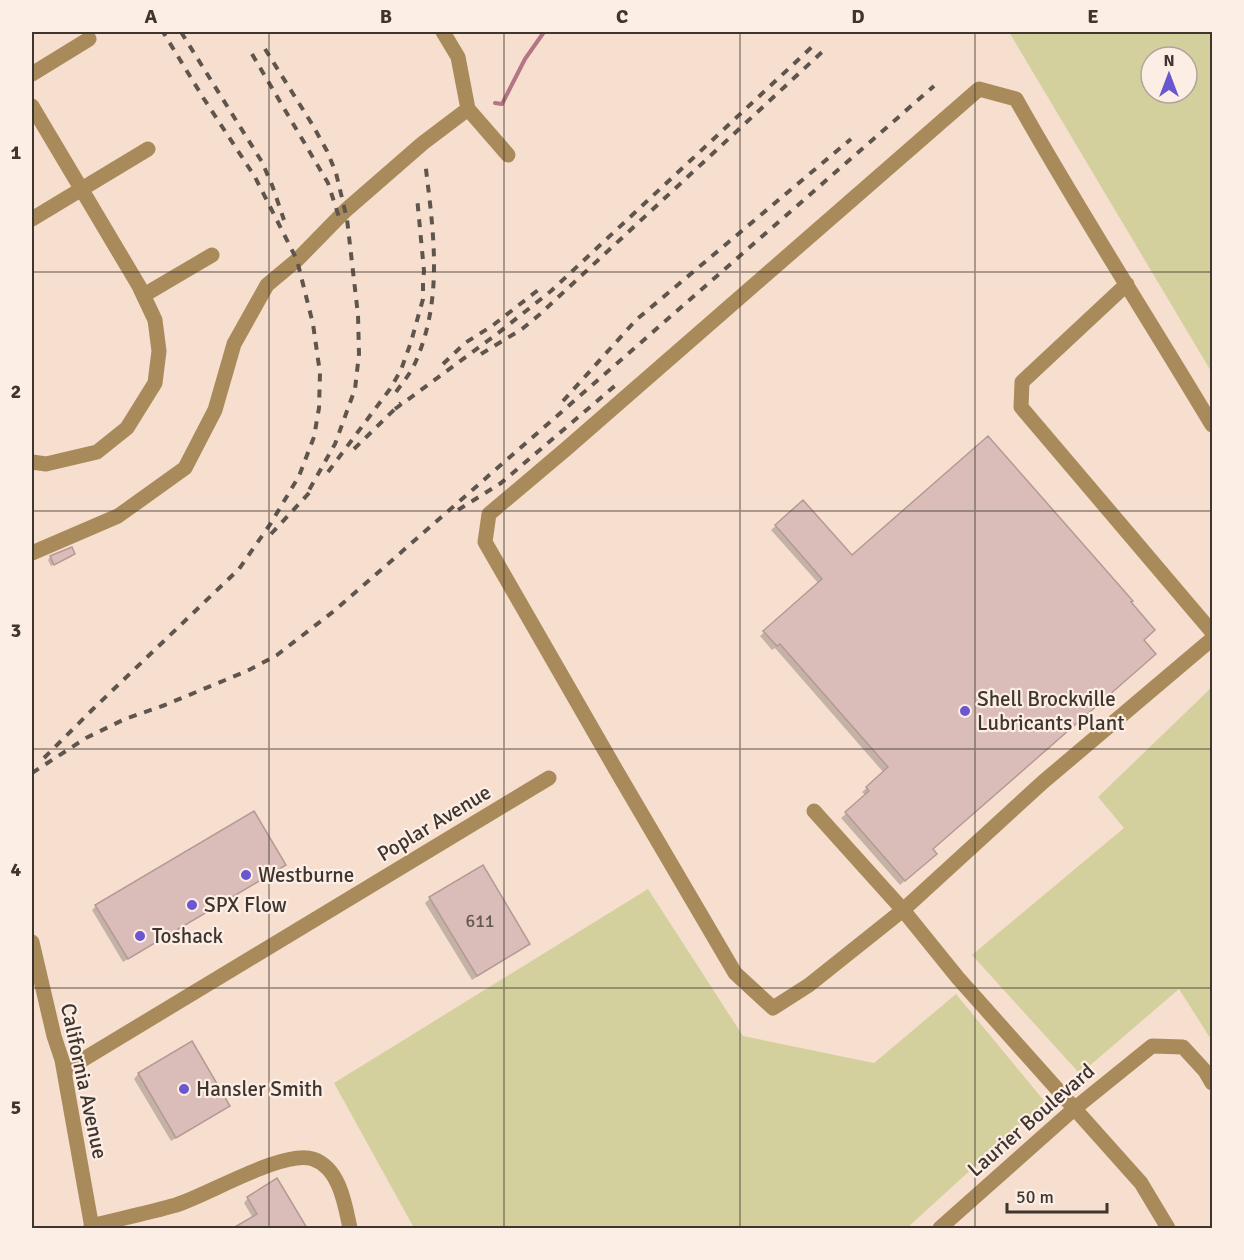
<svg xmlns="http://www.w3.org/2000/svg" width="1244" height="1260" font-family="Signika,sans-serif">
  <rect width="100%" height="100%" fill="#f7dfd0"/>
  <!-- green -->
  <path fill="#d4d09d" fill-rule="evenodd" d="M 1009,32 L 1212,32 L 1212,373 ZM 1151,57 L 1187,57 L 1187,93 L 1151,93 Z
    M 1212,687 L 1212,1041 L 1179,989 L 1080,1074 L 972,955 L 1124,828 L 1098,797 Z
    M 648,889 L 743,1036 L 874,1063 L 956,994 L 1045,1102 L 907,1228 L 414,1228 L 334,1083 Z"/>
  <!-- shadow -->
  <path fill="#0003" d="M 803,502 L 931,849 L 930,858 L 900,885 L 841,818 L 866,796 L 862,792 L 884,773 L 775,648 L 772,650 L 760,636 L 819,584 L 771,530 Z
    M 71,548 L 74,554 L 71,557 L 51,566 L 48,560 L 50,557 Z
    M 284,865 L 280,869 L 123,962 L 92,910 L 96,906 Z
    M 430,898 L 528,944 L 524,948 L 472,980 L 425,903 Z
    M 191,1043 L 228,1105 L 223,1110 L 171,1141 L 134,1079 L 138,1074 Z
    M 277,1180 L 305,1228 L 236,1228 L 253,1218 L 244,1203 L 248,1198 Z"/>
  <g fill="none" stroke-linecap="round" stroke-linejoin="round">
    <!-- stream -->
    <path stroke="#b47584" stroke-width="4" d="M 495,103 L 502,104 L 525,59 L 544,32"/>
  </g>
  <!-- building -->
  <path fill="#dabdb9" stroke="#b59995" stroke-width="1.5" d="M 988,436 L 1133,601 L 1131,602 L 1155,630 L 1144,640 L 1156,654 L 933,849 L 937,854 L 905,881 L 845,812 L 869,791 L 866,787 L 888,767 L 780,644 L 777,646 L 763,631 L 822,579 L 775,525 L 803,500 L 852,555 Z
    M 72,547 L 75,554 L 54,565 L 50,556 Z
    M 254,811 L 286,865 L 128,959 L 95,905 Z
    M 483,865 L 530,944 L 477,976 L 429,897 Z
    M 192,1041 L 230,1106 L 176,1138 L 138,1073 Z
    M 277,1178 L 307,1228 L 233,1228 L 257,1214 L 247,1197 Z"/>
  <g fill="none" stroke-linecap="round" stroke-linejoin="round">
    <!-- minor -->
    <path stroke="#a98b5b" stroke-width="15" d="M 32,74 L 89,39
      M 32,106 L 139,286 L 155,320 L 159,351 L 155,383 L 127,428 L 97,452 L 46,464 L 32,462
      M 468,109 L 508,155
      M 32,219 L 148,149
      M 1127,284 L 1022,382 L 1021,407 L 1212,632
      M 144,295 L 212,255
      M 1212,425 C 1147,316 1078,210 1016,99 L 979,89 L 566,449 L 489,514 L 485,542 L 616,770 L 735,973 L 773,1008 L 809,985 L 903,910 L 1043,782 L 1212,639
      M 32,553 L 118,516 L 185,468 L 215,410 L 234,344 L 267,285 L 297,260 L 346,210 L 423,143 L 468,109 L 458,57 L 443,32
      M 814,811 L 903,910 L 958,978 L 1141,1183 L 1168,1228
      M 32,942 L 54,1036 L 62,1060 L 92,1228
      M 64,1071 L 549,778
      M 91,1226 C 119,1219 148,1213 176,1205 C 208,1195 284,1149 313,1159 C 340,1168 345,1205 350,1228
      M 940,1228 L 1074,1109 L 1152,1046 L 1183,1047 L 1205,1071 L 1212,1083"/>
    <!-- rail -->
    <path stroke="#60554d" stroke-width="4" stroke-dasharray="8 8" stroke-linecap="butt" d="M 181,32 L 262,162 L 272,185 L 284,220
      M 265,49 L 312,124 L 327,151 L 336,173 L 347,219 L 358,315 L 359,354 L 355,389 L 335,444 L 304,499
      M 252,54 L 328,183 L 339,217
      M 481,354 L 522,329 L 539,315 L 822,52
      M 443,364 L 465,343 L 492,326 L 542,287
      M 396,392 C 403,382 411,373 416,361 C 444,296 433,229 425,161
      M 563,401 L 636,320 L 851,139
      M 395,409 L 497,334 L 551,291 L 815,44
      M 354,449 L 401,403
      M 328,472 L 390,389 L 401,370 L 411,342 L 423,299 L 423,281 L 424,271 L 417,197
      M 458,510 L 501,483 L 617,384
      M 271,534 L 310,492
      M 44,758 L 92,710 L 239,569 L 271,523 L 299,476 L 314,437 L 319,408 L 320,373 L 313,324 L 297,260 L 255,177 L 204,99 L 163,32
      M 32,773 L 86,738 L 125,719 L 165,705 L 247,671 L 277,655 L 334,611 L 934,86"/>
  </g>
  <!-- grid -->
  <path fill="none" stroke="#3e352f" stroke-width="1.5" stroke-opacity="0.55" d="M 269,32 L 269,1228M 504,32 L 504,1228M 740,32 L 740,1228M 975,32 L 975,1228M 32,272 L 1212,272M 32,511 L 1212,511M 32,749 L 1212,749M 32,988 L 1212,988"/>
  <!-- markers -->
  <g fill="#6a56cf" stroke="#fdeee5" stroke-width="2">
    <circle cx="965" cy="711" r="6"/>
    <circle cx="246" cy="875" r="6"/>
    <circle cx="192" cy="905" r="6"/>
    <circle cx="140" cy="936" r="6"/>
    <circle cx="184" cy="1089" r="6"/>
  </g>
  <g text-anchor="middle" stroke-width="4.5" stroke-linejoin="round" paint-order="stroke">
    <!-- number labels -->
    <g font-size="18" fill="#655752">
      <text x="480" y="927">611</text>
    </g>
    <!-- poi labels -->
    <g font-size="21" fill="#3e352f" stroke="#fdeee5" text-anchor="start">
      <text x="977" y="706">Shell Brockville<tspan x="977" dy="24">Lubricants Plant</tspan></text>
      <text x="258" y="882">Westburne</text>
      <text x="204" y="912">SPX Flow</text>
      <text x="152" y="943">Toshack</text>
      <text x="196" y="1096">Hansler Smith</text>
    </g>
    <!-- street labels -->
    <g font-size="21" fill="#3e352f" stroke="#fdeee5">
      <text transform="translate(434 823) rotate(-31)" y="7">Poplar Avenue</text>
      <text transform="translate(84 1081) rotate(78)" y="7">California Avenue</text>
      <text transform="translate(1031 1120) rotate(-41)" y="7">Laurier Boulevard</text>
    </g>
  </g>
  <!-- border -->
  <rect width="1244" height="1260" fill="none" stroke="#fdeee5" stroke-width="66"/>
  <!-- north arrow -->
  <g transform="translate(1169 75)"><circle r="28" fill="#fdeee5" stroke="#b1a49c" stroke-width="1.5"/>
  <path d="M0-4.5L10 22L0 15L-10 22Z" fill="#6a56cf"/>
  <text y="-9" font-size="16" font-weight="bold" text-anchor="middle" fill="#3e352f">N</text>
  </g>
  <!-- scale -->
  <path d="M1007 1203v9h100v-9" fill="none" stroke="#3e352f" stroke-width="3"/>
  <text x="1016" y="1203" font-size="18" fill="#3e352f" stroke="#fdeee5" stroke-width="4.5" paint-order="stroke">50 m</text>
  <rect x="33" y="33" width="1178" height="1194" fill="none" stroke="#3e352f" stroke-width="2"/>
  <g font-size="20" text-anchor="middle" font-weight="bold" fill="#3e352f">
    <text x="151" y="23">A</text>
    <text x="386" y="23">B</text>
    <text x="622" y="23">C</text>
    <text x="858" y="23">D</text>
    <text x="1093" y="23">E</text>
    <text x="16" y="159">1</text>
    <text x="16" y="398">2</text>
    <text x="16" y="637">3</text>
    <text x="16" y="876">4</text>
    <text x="16" y="1114">5</text>
  </g>
</svg>
